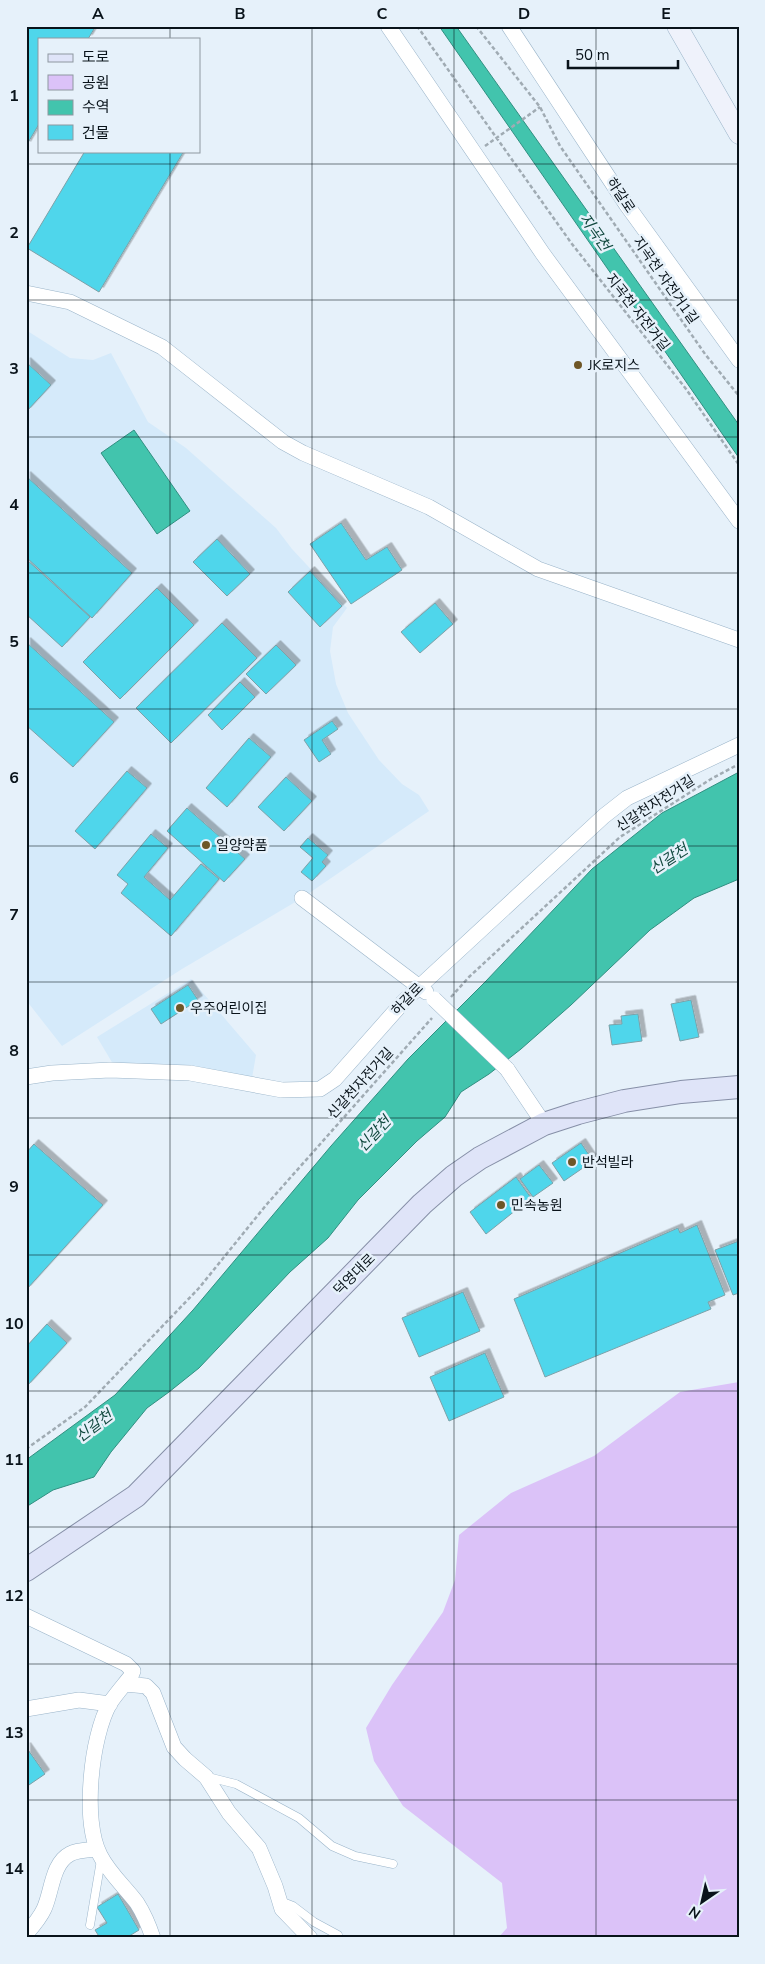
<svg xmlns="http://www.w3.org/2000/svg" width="765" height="1964" font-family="'Nunito Sans','Noto Sans KR',sans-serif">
  <defs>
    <filter id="shadow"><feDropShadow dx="4.5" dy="-4.5" stdDeviation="0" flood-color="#0004"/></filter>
  </defs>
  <rect width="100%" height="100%" fill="#e6f1fa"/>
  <!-- built -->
  <path fill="#d5eafa" d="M 26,330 L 70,358 L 93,360 L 111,353 L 148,422 L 186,448 L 276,528 L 292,549 L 347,608 L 333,627 L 330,651 L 336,684 L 348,713 L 379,760 L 402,784 L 419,795 L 429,811 L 302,898 L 182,969 L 62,1046 L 26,1000 Z
    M 191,979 L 256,1055 L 252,1078 L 190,1065 L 113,1064 L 97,1037 Z"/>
  <!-- green -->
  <path fill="#dbc2f8" d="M 739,1382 L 739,1938 L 498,1938 L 507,1928 L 502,1883 L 403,1806 L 374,1761 L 366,1728 L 392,1685 L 443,1612 L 455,1580 L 459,1535 L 511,1493 L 594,1456 L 680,1392 Z"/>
  <!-- water -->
  <path fill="#42c4ad" stroke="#318f81" d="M 439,26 L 456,26 L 739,425 L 739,458 Z
    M 134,430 L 190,511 L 157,534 L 101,453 Z
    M 739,772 L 739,879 L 694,898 L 650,930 L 571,1005 L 521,1049 L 489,1074 L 461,1092 L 445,1117 L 417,1141 L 358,1200 L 328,1238 L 290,1272 L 199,1368 L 169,1392 L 147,1408 L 111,1452 L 94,1477 L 53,1490 L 26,1507 L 26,1460 L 115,1395 L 193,1310 L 331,1146 L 408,1059 L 486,981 L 592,869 L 662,813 Z"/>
  <!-- building -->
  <path fill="#50d6eb" stroke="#7ca1a8" filter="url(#shadow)" d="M 28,26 L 90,26 L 94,29 L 88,39 L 39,39 L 39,124 L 26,146 L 26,27 Z
    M 85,151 L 184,151 L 99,292 L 27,248 Z
    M 26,362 L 51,385 L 26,412 Z
    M 26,476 L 132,573 L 92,618 L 26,557 Z
    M 341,523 L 366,560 L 387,547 L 402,570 L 351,604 L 310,544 Z
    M 217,539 L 250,574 L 227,596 L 193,562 Z
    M 26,559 L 90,617 L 62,647 L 26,614 Z
    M 310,571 L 342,606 L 320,627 L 288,592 Z
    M 157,588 L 194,625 L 120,699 L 83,662 Z
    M 435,603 L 453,624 L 420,653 L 401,632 Z
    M 222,623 L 257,658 L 171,743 L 136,708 Z
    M 26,642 L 114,722 L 73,767 L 26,725 Z
    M 276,645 L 296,665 L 266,694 L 246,674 Z
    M 240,682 L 255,697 L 222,730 L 208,715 Z
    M 332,721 L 338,729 L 322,740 L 331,754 L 319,762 L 304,740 Z
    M 249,738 L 271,757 L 227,807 L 206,788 Z
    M 127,771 L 147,788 L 95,849 L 75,831 Z
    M 286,777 L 312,801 L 284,831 L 258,807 Z
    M 187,808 L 245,859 L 224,882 L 167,831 Z
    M 151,834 L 168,848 L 144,877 L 170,900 L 201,864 L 219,879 L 171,936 L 121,893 L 128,884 L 117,875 Z
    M 308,838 L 328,855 L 322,862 L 326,866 L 312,881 L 301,872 L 313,858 L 300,847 Z
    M 188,985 L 198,1000 L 161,1024 L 151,1009 Z
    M 691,1000 L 699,1037 L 680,1041 L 671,1004 Z
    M 638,1014 L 642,1041 L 612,1045 L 609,1025 L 622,1024 L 621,1016 Z
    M 581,1143 L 593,1161 L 564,1181 L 552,1163 Z
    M 34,1144 L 103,1205 L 26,1290 L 26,1153 Z
    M 539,1165 L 553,1183 L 533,1197 L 520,1179 Z
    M 516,1177 L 531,1198 L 486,1234 L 470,1212 Z
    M 697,1225 L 725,1295 L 708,1302 L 711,1309 L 545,1377 L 514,1299 L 678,1228 L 680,1233 Z
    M 739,1241 L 739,1293 L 733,1295 L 715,1250 Z
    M 463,1292 L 480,1331 L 419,1357 L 402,1318 Z
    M 47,1324 L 67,1343 L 26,1387 L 26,1347 Z
    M 485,1353 L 504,1397 L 449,1421 L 430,1377 Z
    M 26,1747 L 45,1774 L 26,1787 Z
    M 118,1894 L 139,1930 L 126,1938 L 100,1938 L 95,1930 L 107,1923 L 97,1907 Z"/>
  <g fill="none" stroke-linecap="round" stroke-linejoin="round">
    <!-- lane casing -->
    <g stroke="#9ab4c9" stroke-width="9">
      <path id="lane" d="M 208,1777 L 236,1784 L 299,1818 L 332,1846 L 355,1856 L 393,1864
        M 280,1901 L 293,1906 L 314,1922 L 338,1935
        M 90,1925 L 101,1860"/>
    </g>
    <!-- street casing -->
    <g stroke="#9ab4c9" stroke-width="16">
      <path id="street" d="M 388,26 L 543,254 L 739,521
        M 509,26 L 626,204 L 739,360
        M 26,293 L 70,302 L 162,347 L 283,442 L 303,453 L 429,507 L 538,569 L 739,640
        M 302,898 L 426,992
        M 507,1069 L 544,1124
        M 26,1077 L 52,1073 L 110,1070 L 190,1073 L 282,1090 L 320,1089 L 335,1079 L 405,1000 L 604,816 L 627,798 L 739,745
        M 26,1616 L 126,1664 L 133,1671 L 131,1676 C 124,1685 116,1694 110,1703 C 91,1736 82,1821 100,1855 C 109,1873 125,1887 137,1903 C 144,1914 149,1926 153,1938
        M 125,1684 L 146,1686 L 153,1693 L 174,1747 L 185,1759 L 206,1777 L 229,1813 L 259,1848 L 275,1886 L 282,1909 L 310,1938
        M 26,1709 L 79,1700 L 110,1704
        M 26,1934 C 33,1926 40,1918 44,1909 C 52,1892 52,1863 70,1854 C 77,1850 88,1850 97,1849"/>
    </g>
    <!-- secondary casing -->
    <g stroke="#9ab4c9" stroke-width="21">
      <path id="secondary" d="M 677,26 L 739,134"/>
    </g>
    <!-- primary casing -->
    <g stroke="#868fa7" stroke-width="24">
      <path id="primary" d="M 26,1570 L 136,1496 L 422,1204 L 454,1176 L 480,1158 L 544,1124 L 578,1113 L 624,1101 L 681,1092 L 739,1087"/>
    </g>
    <!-- path -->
    <path stroke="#a0abb3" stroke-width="2.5" stroke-dasharray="4 2.5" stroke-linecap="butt" d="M 417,26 L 572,244 L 686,389 L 739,465
      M 476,26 L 540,107 L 560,146 L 705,354 L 739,396
      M 485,146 L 540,107
      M 451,997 L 469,977 L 620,837 L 711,779 L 739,764
      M 26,1449 L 85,1407 L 199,1288 L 267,1204 L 432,1018"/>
    <!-- lane -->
    <use href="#lane" stroke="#fff" stroke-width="8"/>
    <!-- street -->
    <use href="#street" stroke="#fff" stroke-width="15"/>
    <!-- secondary -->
    <use href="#secondary" stroke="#eff2fb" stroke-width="20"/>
    <!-- primary -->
    <use href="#primary" stroke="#dfe4f8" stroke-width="22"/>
    <!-- street-bridge casing -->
    <g stroke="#9ab4c9" stroke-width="16" stroke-linecap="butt">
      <path id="street-bridge" d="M 434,999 L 507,1069"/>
    </g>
    <!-- street-bridge -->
    <use href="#street-bridge" stroke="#fff" stroke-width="15"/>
  </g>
  <!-- grid -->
  <path fill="none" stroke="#09131a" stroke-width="1" stroke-opacity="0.55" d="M 170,26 L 170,39M 312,26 L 312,1938M 454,26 L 454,1938M 596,26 L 596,1938M 170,151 L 170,1938M 26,164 L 739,164M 26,300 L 739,300M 26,437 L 739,437M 26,573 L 739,573M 26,709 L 739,709M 26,846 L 739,846M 26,982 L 739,982M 26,1118 L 739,1118M 26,1255 L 739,1255M 26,1391 L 739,1391M 26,1527 L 739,1527M 26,1664 L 739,1664M 26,1800 L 739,1800"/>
  <!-- markers -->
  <g fill="#6e5626" stroke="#e6f1fa" stroke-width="2">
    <circle cx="578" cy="365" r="5"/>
    <circle cx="206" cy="845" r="5"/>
    <circle cx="180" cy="1008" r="5"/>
    <circle cx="572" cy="1162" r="5"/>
    <circle cx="501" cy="1205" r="5"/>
  </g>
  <g text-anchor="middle" stroke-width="5" stroke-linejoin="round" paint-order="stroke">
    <!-- street labels -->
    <g font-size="14" fill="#09131a" stroke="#e6f1fa">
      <text transform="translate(621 195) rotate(56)" y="5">하갈로</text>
      <text transform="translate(666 280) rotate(55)" y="5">지곡천 자전거1길</text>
      <text transform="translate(638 312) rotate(52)" y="5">지곡천 자전거길</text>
      <text transform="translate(655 803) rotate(-33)" y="5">신갈천자전거길</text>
      <text transform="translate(407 999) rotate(-46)" y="5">하갈로</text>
      <text transform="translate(360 1083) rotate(-48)" y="5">신갈천자전거길</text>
      <text transform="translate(354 1274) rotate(-45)" y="5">덕영대로</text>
    </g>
    <!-- poi labels -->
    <g font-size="14" fill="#09131a" stroke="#e6f1fa" text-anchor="start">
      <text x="588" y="370">JK로지스</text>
      <text x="216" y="850">일양약품</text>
      <text x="190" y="1013">우주어린이집</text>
      <text x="582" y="1167">반석빌라</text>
      <text x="511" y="1210">민속농원</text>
    </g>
    <!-- water labels -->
    <g font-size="15" font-style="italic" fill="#12493f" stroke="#e6f1fa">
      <text transform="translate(595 232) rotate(55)" y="5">지곡천</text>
      <text transform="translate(669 859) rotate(-33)" y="5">신갈천</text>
      <text transform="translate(374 1134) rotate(-47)" y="5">신갈천</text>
      <text transform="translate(94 1426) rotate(-37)" y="5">신갈천</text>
    </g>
  </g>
  <!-- border -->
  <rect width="765" height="1964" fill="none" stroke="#e6f1fa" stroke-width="55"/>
  <!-- legend -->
  <rect x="38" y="38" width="162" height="115" fill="#e6f1fa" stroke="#8e98a0"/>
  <rect x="48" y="54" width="25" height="8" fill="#dfe4f8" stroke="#8e98a0"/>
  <text x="82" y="62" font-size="15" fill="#09131a">도로</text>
  <rect x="48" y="75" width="25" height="15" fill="#dbc2f8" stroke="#8e98a0"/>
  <text x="82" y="88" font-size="15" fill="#09131a">공원</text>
  <rect x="48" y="100" width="25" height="15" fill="#42c4ad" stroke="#8e98a0"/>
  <text x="82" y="112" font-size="15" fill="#09131a">수역</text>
  <rect x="48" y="125" width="25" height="15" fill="#50d6eb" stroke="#8e98a0"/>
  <text x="82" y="138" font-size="15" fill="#09131a">건물</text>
  <!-- north arrow -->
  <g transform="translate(702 1902) rotate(214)" stroke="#e6f1fa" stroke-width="4" paint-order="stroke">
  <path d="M0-4L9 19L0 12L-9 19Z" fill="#09131a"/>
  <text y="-8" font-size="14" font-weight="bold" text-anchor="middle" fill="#09131a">N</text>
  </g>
  <!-- scale -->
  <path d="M568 60v8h110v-8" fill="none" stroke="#09131a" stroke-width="2.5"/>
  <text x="575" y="60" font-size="15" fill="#09131a" stroke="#e6f1fa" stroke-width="4" paint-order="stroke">50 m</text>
  <rect x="28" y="28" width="710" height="1908" fill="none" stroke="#09131a" stroke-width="2"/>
  <g font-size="16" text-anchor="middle" font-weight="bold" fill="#09131a">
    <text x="98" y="19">A</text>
    <text x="240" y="19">B</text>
    <text x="382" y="19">C</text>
    <text x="524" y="19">D</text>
    <text x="666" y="19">E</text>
    <text x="14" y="101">1</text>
    <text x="14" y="238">2</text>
    <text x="14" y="374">3</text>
    <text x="14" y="510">4</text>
    <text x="14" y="647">5</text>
    <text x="14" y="783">6</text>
    <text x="14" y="920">7</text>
    <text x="14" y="1056">8</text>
    <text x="14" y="1192">9</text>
    <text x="14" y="1329">10</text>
    <text x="14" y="1465">11</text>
    <text x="14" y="1601">12</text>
    <text x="14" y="1738">13</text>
    <text x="14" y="1874">14</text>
  </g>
</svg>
